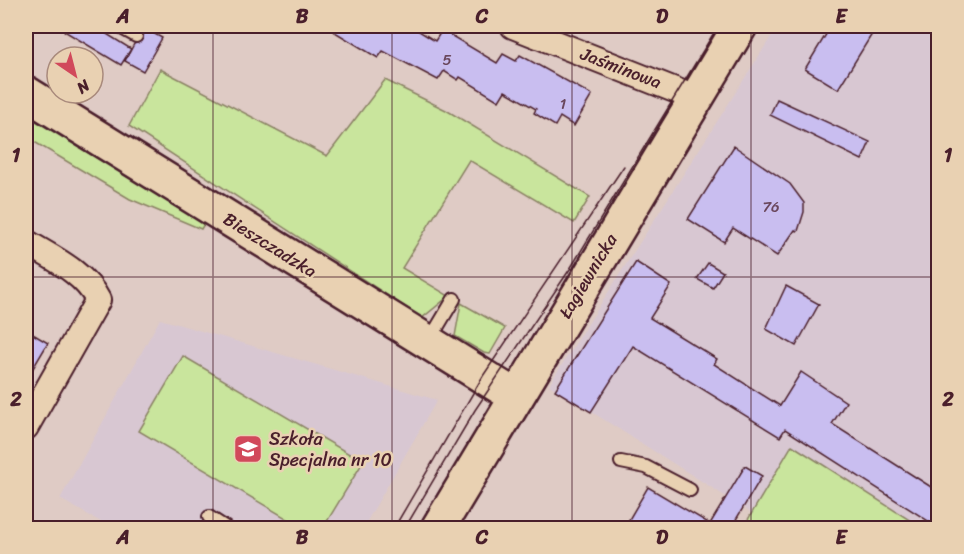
<svg xmlns="http://www.w3.org/2000/svg" width="964" height="554" font-family="Sriracha,sans-serif">
  <rect width="100%" height="100%" fill="#dfcbc5"/>
  <filter id="ink" filterUnits="userSpaceOnUse"><feTurbulence type="fractalNoise" baseFrequency=".0167" numOctaves="2"/><feDisplacementMap in="SourceGraphic" scale="12" xChannelSelector="R" yChannelSelector="G"/><feConvolveMatrix kernelMatrix="1 2 1 2 8 2 1 2 1" color-interpolation-filters="sRGB"/></filter>
  <g filter="url(#ink)">
    <!-- built -->
    <path fill="#d8c7d2" d="M 778,26 L 926,26 L 938,33 L 938,528 L 922,528 L 792,445 L 752,513 L 549,385 Z
      M 160,319 L 437,400 L 363,528 L 112,528 L 60,499 Z"/>
    <!-- green -->
    <path fill="#c9e59d" stroke="#8a8264" stroke-width="1.5" d="M 160,69 L 327,156 L 385,80 L 446,110 L 590,197 L 574,223 L 469,160 L 402,268 L 449,296 L 422,318 L 129,126 Z
      M 26,115 L 189,214 L 204,224 L 201,229 L 130,199 L 26,137 Z
      M 461,303 L 505,328 L 490,354 L 484,353 L 455,336 Z
      M 183,356 L 363,462 L 323,528 L 303,528 L 139,431 Z
      M 792,445 L 922,528 L 743,528 Z"/>
    <!-- building -->
    <path fill="#c9bef0" stroke="#4a1f2b" stroke-width="1.5" d="M 56,26 L 94,26 L 131,49 L 121,65 Z
      M 325,26 L 411,26 L 435,41 L 442,30 L 497,63 L 503,54 L 516,61 L 520,55 L 592,95 L 574,126 L 560,117 L 555,126 L 534,113 L 536,109 L 505,91 L 499,101 L 460,77 L 458,80 L 444,71 L 438,80 L 383,51 L 378,58 Z
      M 831,26 L 877,26 L 838,89 L 805,69 Z
      M 144,28 L 162,38 L 143,71 L 125,61 L 134,44 L 143,40 Z
      M 777,99 L 870,142 L 862,160 L 770,115 Z
      M 734,146 L 790,184 L 804,203 L 804,212 L 798,231 L 795,230 L 777,256 L 733,228 L 724,242 L 688,219 Z
      M 636,262 L 671,285 L 650,318 L 717,359 L 714,364 L 780,406 L 801,372 L 846,402 L 832,424 L 939,492 L 939,528 L 785,429 L 780,437 L 633,346 L 591,412 L 555,390 Z
      M 708,263 L 723,272 L 713,288 L 697,279 Z
      M 786,286 L 819,304 L 796,346 L 766,329 Z
      M 26,330 L 48,343 L 26,380 Z
      M 745,466 L 762,476 L 731,528 L 624,528 L 648,487 L 710,524 Z"/>
    <g fill="none" stroke-linecap="round" stroke-linejoin="round">
      <!-- lane casing -->
      <g stroke="#4a1f2b" stroke-width="16">
        <path id="lane" d="M 118,26 L 136,36
          M 429,341 L 454,299
          M 621,462 L 646,467 L 690,490
          M 209,517 L 226,528"/>
      </g>
      <!-- street casing -->
      <g stroke="#4a1f2b" stroke-width="28">
        <path id="street" d="M 513,26 L 695,98
          M 26,242 C 52,258 84,272 98,300 L 26,427"/>
      </g>
      <!-- secondary casing -->
      <g stroke="#4a1f2b" stroke-width="38">
        <path id="secondary" d="M 26,93 L 515,396
          M 438,528 L 740,26"/>
      </g>
      <!-- lane -->
      <use href="#lane" stroke="#e9d1b2" stroke-width="12"/>
      <!-- street -->
      <use href="#street" stroke="#e9d1b2" stroke-width="24"/>
      <!-- secondary -->
      <use href="#secondary" stroke="#e9d1b2" stroke-width="33"/>
      <!-- tram -->
      <path stroke="#4a1f2b" stroke-width="1.5" d="M 394,528 L 483,376 L 624,166
        M 405,528 L 475,410 L 570,269 L 718,26"/>
    </g>
  </g>
  <!-- grid -->
  <path fill="none" stroke="#4a1f2b" stroke-width="1.5" stroke-opacity="0.55" d="M 213,26 L 213,528M 392,26 L 392,528M 572,26 L 572,528M 751,26 L 751,528M 26,277 L 938,277"/>
  <!-- icons -->
  <defs>
    <g id="school-square" transform="scale(1.5)"><rect x="-9" y="-9" width="18" height="18" rx="4" fill="#d1495b" stroke="#e9d1b2"/><path d="M0-5L7-2L0 1L-7-2ZM-4 1L0 2.5L4 1V4Q0 6-4 4Z" fill="#fff"/></g>
  </defs>
  <g fill-rule="evenodd">
    <use href="#school-square" x="248" y="449"/>
  </g>
  <g text-anchor="middle" stroke-width="5" stroke-linejoin="round" paint-order="stroke">
    <!-- number labels -->
    <g font-size="15" fill="#6a475c">
      <text x="447" y="65">5</text>
      <text x="563" y="109">1</text>
      <text x="771" y="212">76</text>
    </g>
    <!-- street labels -->
    <g font-size="18" fill="#4a1f2b" stroke="#e9d1b2">
      <text transform="translate(621 68) rotate(21)" y="6">Jaśminowa</text>
      <text transform="translate(270 245) rotate(32)" y="6">Bieszczadzka</text>
      <text transform="translate(588 276) rotate(-59)" y="6">Łagiewnicka</text>
    </g>
    <!-- poi labels -->
    <g font-size="18" fill="#4a1f2b" stroke="#e9d1b2" text-anchor="start">
      <text x="269" y="445">Szkoła<tspan x="269" dy="21">Specjalna nr 10</tspan></text>
    </g>
  </g>
  <!-- margin -->
  <rect width="964" height="554" fill="none" stroke="#e9d1b2" stroke-width="66"/>
  <!-- north arrow -->
  <g transform="translate(75 75) rotate(145)"><circle r="28" fill="#e9d1b2" stroke="#a98a7c" stroke-width="1.5"/>
  <path d="M0-4.5L10 22L0 15L-10 22Z" fill="#d1495b"/>
  <text y="-9" font-size="16" font-weight="bold" text-anchor="middle" fill="#4a1f2b">N</text>
  </g>
  <rect x="33" y="33" width="898" height="488" fill="none" stroke="#4a1f2b" stroke-width="2"/>
  <g font-size="20" text-anchor="middle" font-weight="bold" fill="#4a1f2b">
    <text x="123" y="23">A</text>
    <text x="302" y="23">B</text>
    <text x="482" y="23">C</text>
    <text x="662" y="23">D</text>
    <text x="841" y="23">E</text>
    <text x="16" y="162">1</text>
    <text x="948" y="162">1</text>
    <text x="16" y="406">2</text>
    <text x="948" y="406">2</text>
    <text x="123" y="544">A</text>
    <text x="302" y="544">B</text>
    <text x="482" y="544">C</text>
    <text x="662" y="544">D</text>
    <text x="841" y="544">E</text>
  </g>
</svg>
